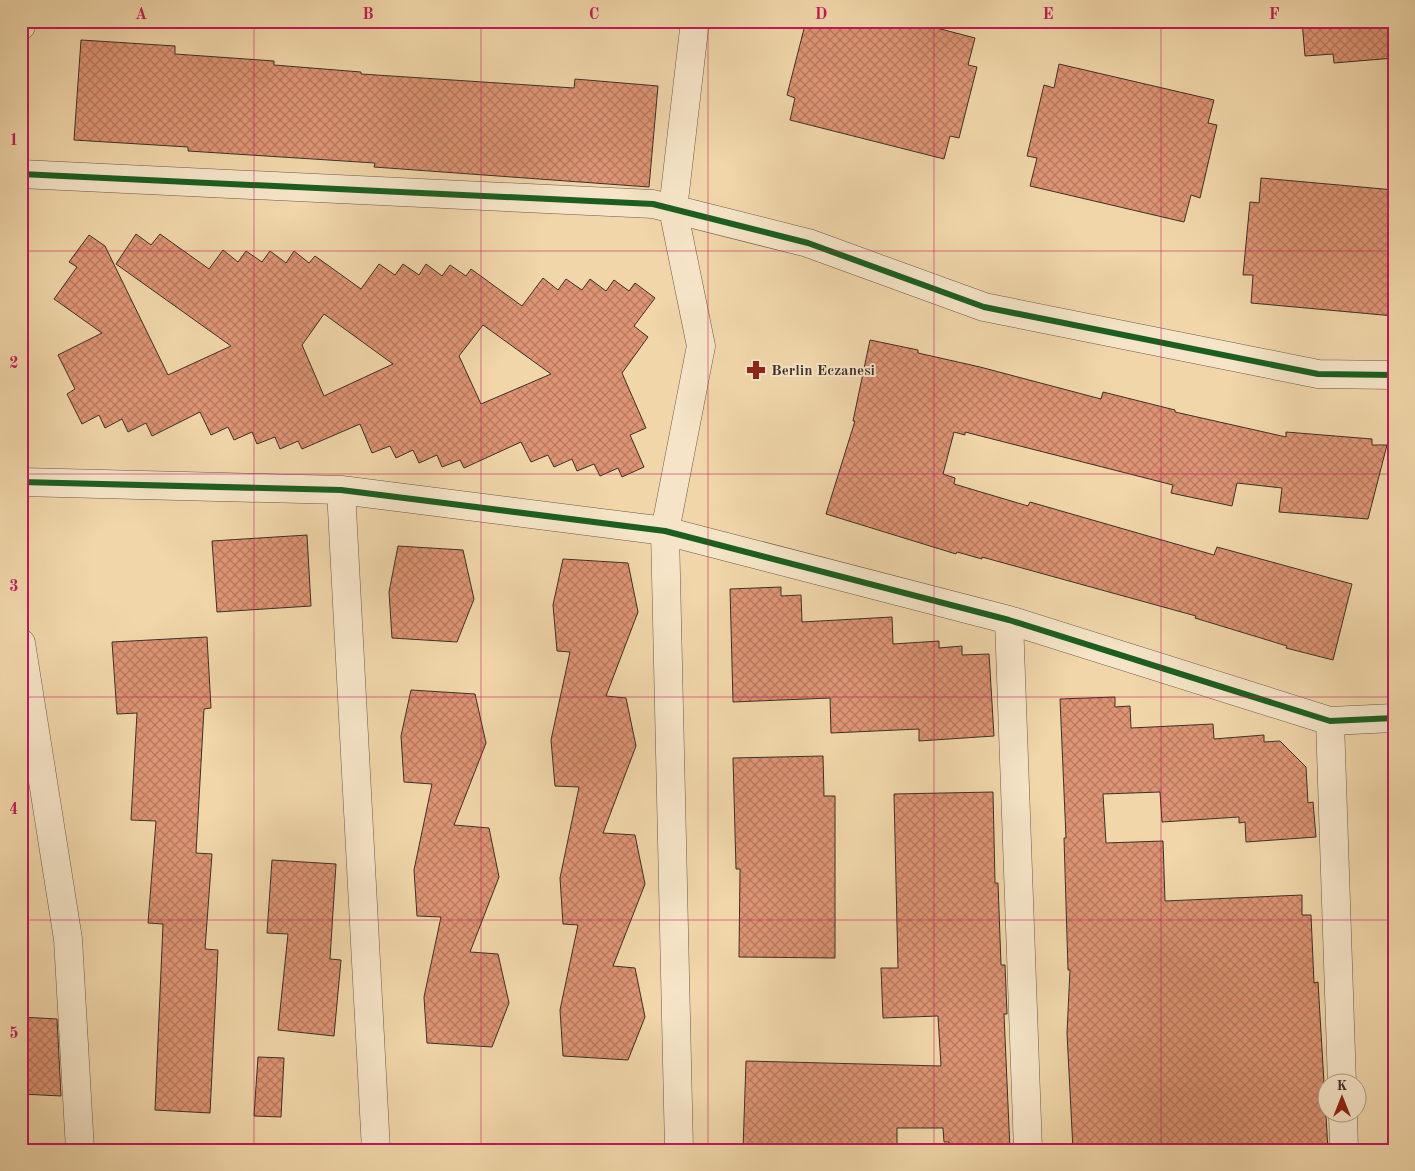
<svg xmlns="http://www.w3.org/2000/svg" width="1415" height="1171" font-family="'Old Standard TT',serif">
  <defs>
    <pattern id="building-cross-hatch" width="8" height="8" patternUnits="userSpaceOnUse" patternTransform="scale(1.25)"><rect width="8" height="8" fill="#de9474"/><path d="M0 0l8 8M0 8l8-8" fill="none" stroke="#b5795f"/></pattern>
  </defs>
  <rect width="100%" height="100%" fill="#f0d6a9"/>
  <filter id="stains"><feTurbulence type="fractalNoise" baseFrequency=".004" numOctaves="4"/><feColorMatrix values="0 0 0 0 .2 0 0 0 0 .09 0 0 0 0 .02 0 0 0 .5 -.17"/></filter>
  <radialGradient id="worn" r=".72"><stop offset=".6" stop-color="#630" stop-opacity="0"/><stop offset="1" stop-color="#630" stop-opacity=".3"/></radialGradient>
  <!-- building -->
  <path fill="url(#building-cross-hatch)" stroke="#3d2f28" fill-rule="evenodd" d="M 806,21 L 910,21 L 975,38 L 968,65 L 977,67 L 959,138 L 950,136 L 944,159 L 790,120 L 795,98 L 787,95 Z
    M 1302,21 L 1394,21 L 1394,58 L 1334,63 L 1333,54 L 1305,56 Z
    M 81,40 L 175,46 L 175,54 L 274,61 L 274,65 L 361,72 L 361,74 L 574,88 L 575,79 L 658,86 L 649,187 L 374,167 L 375,163 L 188,151 L 188,147 L 74,140 Z
    M 1059,64 L 1214,100 L 1208,123 L 1217,125 L 1200,198 L 1191,195 L 1184,222 L 1030,186 L 1037,158 L 1027,156 L 1044,85 L 1054,88 Z
    M 1261,178 L 1394,190 L 1394,316 L 1251,303 L 1253,275 L 1243,275 L 1250,202 L 1259,203 Z
    M 136,234 L 151,245 L 160,234 L 209,269 L 223,250 L 238,262 L 246,251 L 262,262 L 270,251 L 286,263 L 294,251 L 309,263 L 315,256 L 361,289 L 379,264 L 395,275 L 403,264 L 419,275 L 426,264 L 442,276 L 450,265 L 466,276 L 471,269 L 522,306 L 543,278 L 558,290 L 566,279 L 582,290 L 590,279 L 606,291 L 614,280 L 629,291 L 635,283 L 655,298 L 634,326 L 648,337 L 622,373 L 646,428 L 630,435 L 644,467 L 622,477 L 618,468 L 600,476 L 594,464 L 577,471 L 572,459 L 554,467 L 548,455 L 531,462 L 521,442 L 464,468 L 460,460 L 442,467 L 437,455 L 419,463 L 413,450 L 396,458 L 390,446 L 372,453 L 360,424 L 302,449 L 298,441 L 280,449 L 275,437 L 257,444 L 252,432 L 234,440 L 228,427 L 211,435 L 200,412 L 152,436 L 146,423 L 128,432 L 122,419 L 105,428 L 99,415 L 82,424 L 67,394 L 75,389 L 58,355 L 102,333 L 54,299 L 77,267 L 69,262 L 89,235 L 105,246 L 168,375 L 231,346 L 116,264 ZM 324,314 L 393,364 L 324,396 L 302,345 ZM 483,325 L 551,374 L 481,404 L 459,356 Z
    M 870,340 L 918,350 L 918,353 L 980,367 L 1101,399 L 1103,392 L 1175,410 L 1175,412 L 1286,437 L 1286,432 L 1372,439 L 1372,445 L 1387,445 L 1368,519 L 1279,512 L 1282,488 L 1237,483 L 1232,506 L 1171,493 L 1173,485 L 965,432 L 965,435 L 954,432 L 943,474 L 955,478 L 954,484 L 1028,506 L 1030,502 L 1214,555 L 1217,547 L 1352,584 L 1333,660 L 1286,648 L 1287,646 L 1195,618 L 1196,616 L 982,557 L 982,559 L 957,552 L 956,554 L 826,514 L 855,421 L 853,421 Z
    M 307,535 L 311,606 L 217,612 L 212,541 Z
    M 398,546 L 463,550 L 474,599 L 457,642 L 392,638 L 389,592 Z
    M 563,559 L 628,563 L 638,612 L 606,696 L 626,698 L 636,746 L 603,833 L 635,835 L 645,884 L 613,966 L 635,968 L 645,1017 L 628,1060 L 563,1056 L 560,1010 L 578,925 L 563,924 L 560,878 L 579,787 L 555,786 L 551,740 L 570,652 L 557,651 L 553,605 Z
    M 781,587 L 781,596 L 801,595 L 802,622 L 892,617 L 893,644 L 939,641 L 939,648 L 962,646 L 962,655 L 989,654 L 994,736 L 919,741 L 919,729 L 831,733 L 830,698 L 733,702 L 730,589 Z
    M 207,637 L 211,708 L 204,709 L 196,853 L 212,854 L 205,949 L 218,950 L 210,1113 L 155,1110 L 163,924 L 148,923 L 156,821 L 131,820 L 137,713 L 117,714 L 112,642 Z
    M 411,690 L 475,694 L 486,743 L 454,825 L 489,828 L 499,877 L 470,952 L 498,954 L 509,1003 L 492,1047 L 427,1043 L 424,997 L 441,917 L 417,916 L 414,870 L 432,784 L 404,782 L 401,736 Z
    M 1115,697 L 1115,707 L 1130,706 L 1131,728 L 1213,724 L 1214,739 L 1264,735 L 1264,742 L 1280,741 L 1306,767 L 1308,803 L 1313,802 L 1316,837 L 1246,842 L 1245,822 L 1239,823 L 1239,817 L 1162,822 L 1160,792 L 1103,794 L 1106,843 L 1163,841 L 1165,901 L 1302,895 L 1302,915 L 1311,915 L 1314,983 L 1318,982 L 1328,1150 L 1073,1150 L 1067,1033 L 1070,970 L 1068,970 L 1064,838 L 1066,838 L 1060,699 Z
    M 823,756 L 824,796 L 835,796 L 835,958 L 739,957 L 740,869 L 736,869 L 733,758 Z
    M 993,792 L 995,883 L 998,883 L 1001,965 L 1005,965 L 1007,1014 L 1004,1014 L 1010,1150 L 950,1150 L 949,1142 L 944,1142 L 943,1128 L 897,1128 L 897,1150 L 743,1150 L 746,1061 L 941,1066 L 938,1016 L 883,1018 L 881,968 L 898,968 L 894,794 Z
    M 272,860 L 336,864 L 330,959 L 341,960 L 334,1036 L 278,1030 L 288,934 L 267,933 Z
    M 21,1017 L 57,1019 L 61,1096 L 21,1094 Z
    M 258,1057 L 284,1058 L 281,1117 L 254,1116 Z"/>
  <g fill="none" stroke-linecap="round" stroke-linejoin="round">
    <!-- minor casing -->
    <g stroke="#6a5948" stroke-width="29">
      <path id="minor" d="M 21,26 L 22,21
        M 21,174 L 653,204 L 808,243 L 984,307 L 1318,374 L 1394,375
        M 21,482 L 341,490 L 665,531 L 1009,620 L 1330,721 L 1394,718
        M 341,490 L 376,1150
        M 1009,620 L 1028,1150
        M 21,643 L 68,939 L 80,1150
        M 1330,721 L 1342,1084
        M 1343,1114 L 1344,1150
        M 679,1150 L 665,531 L 701,346 L 673,209 L 695,21"/>
    </g>
    <!-- minor -->
    <use href="#minor" stroke="#f5e4c7" stroke-width="28"/>
    <!-- cycleway casing -->
    <g stroke="#f5e4c7" stroke-width="9">
      <path id="cycleway" d="M 21,174 L 653,204 L 808,243 L 984,307 L 1318,374 L 1394,375
        M 21,482 L 341,490 L 665,531 L 1009,620 L 1330,721 L 1394,718"/>
    </g>
    <!-- cycleway -->
    <use href="#cycleway" stroke="#1b5e20" stroke-width="6"/>
  </g>
  <!-- grid -->
  <path fill="none" stroke="#c2185b" stroke-width="1" stroke-opacity="0.55" d="M 254,21 L 254,1150M 481,21 L 481,1150M 708,21 L 708,1150M 934,21 L 934,1150M 1161,21 L 1161,1150M 21,251 L 1394,251M 21,474 L 1394,474M 21,697 L 1394,697M 21,920 L 1394,920"/>
  <!-- icons -->
  <defs>
    <g id="pharmacy-bare" transform="scale(1.5)"><path d="M-2-6h4v4h4v4h-4v4h-4v-4h-4v-4h4Z" fill="#8f2418" stroke="#f5e4c7" stroke-width="2.5" paint-order="stroke"/></g>
  </defs>
  <g fill-rule="evenodd">
    <use href="#pharmacy-bare" x="756" y="370"/>
  </g>
  <g text-anchor="middle" stroke-width="4" stroke-linejoin="round" paint-order="stroke">
    <!-- poi labels -->
    <g font-size="15" font-weight="bold" fill="#3d2f28" stroke="#f5e4c7" text-anchor="start">
      <text x="771" y="375">Berlin Eczanesi</text>
    </g>
  </g>
  <!-- margin -->
  <rect width="1415" height="1171" fill="none" stroke="#f0d6a9" stroke-width="55"/>
  <!-- north arrow -->
  <g transform="translate(1342 1098)"><circle r="24" fill="#f5e4c7" stroke="#ab9c87"/>
  <path d="M0-4L9 19L0 12L-9 19Z" fill="#8f2418"/>
  <text y="-8" font-size="14" font-weight="bold" text-anchor="middle" fill="#3d2f28">K</text>
  </g>
  <rect x="28" y="28" width="1360" height="1116" fill="none" stroke="#c2185b" stroke-width="2"/>
  <g font-size="16" text-anchor="middle" font-weight="bold" fill="#c2185b">
    <text x="141" y="19">A</text>
    <text x="368" y="19">B</text>
    <text x="594" y="19">C</text>
    <text x="821" y="19">D</text>
    <text x="1048" y="19">E</text>
    <text x="1274" y="19">F</text>
    <text x="14" y="145">1</text>
    <text x="14" y="368">2</text>
    <text x="14" y="591">3</text>
    <text x="14" y="814">4</text>
    <text x="14" y="1038">5</text>
  </g>
  <rect width="100%" height="100%" filter="url(#stains)"/>
  <rect width="100%" height="100%" fill="url(#worn)"/>
</svg>
